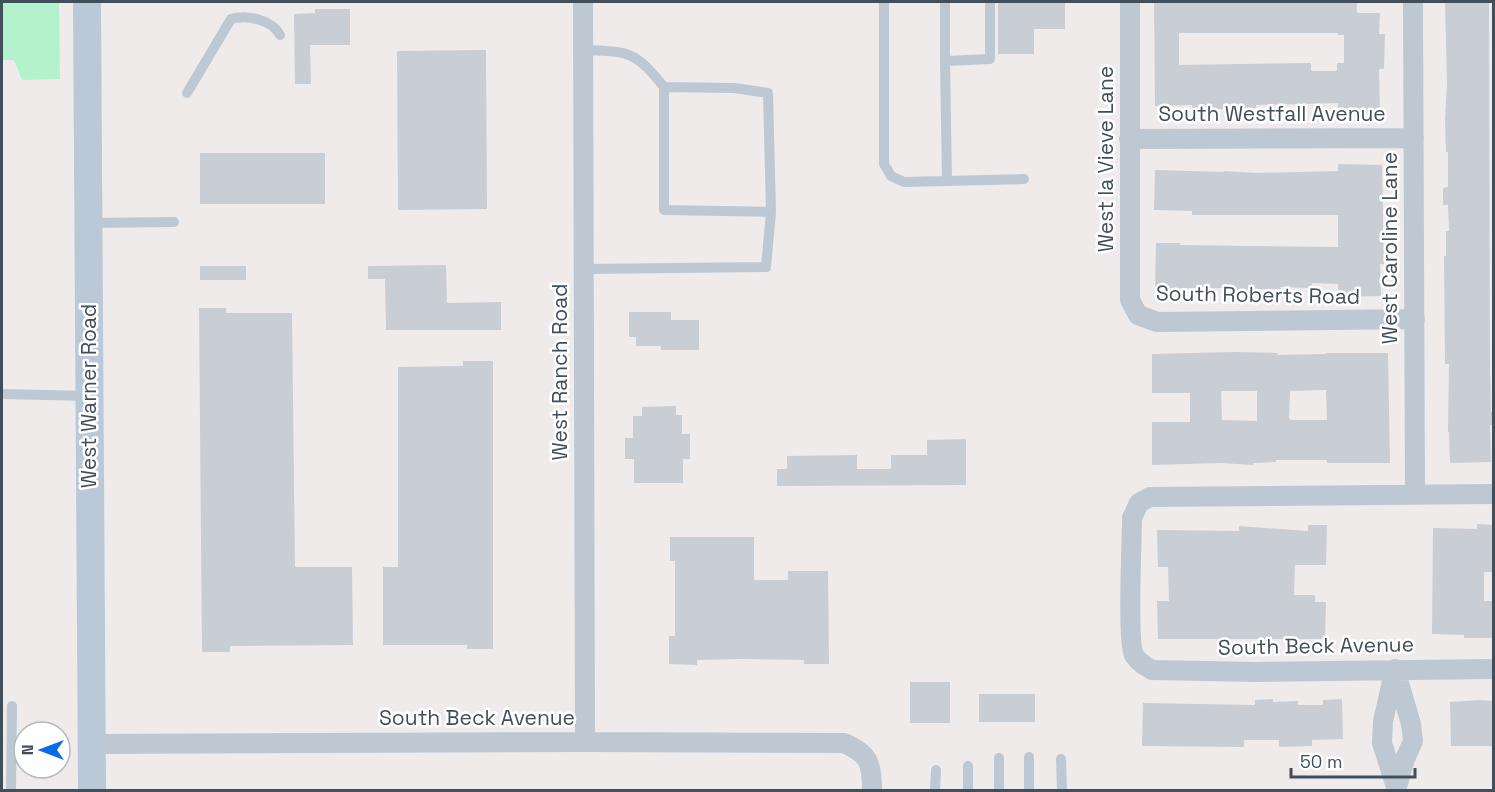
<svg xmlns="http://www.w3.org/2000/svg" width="1495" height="792" font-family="'Space Grotesk',sans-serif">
  <rect width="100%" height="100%" fill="#efebeb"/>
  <!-- green -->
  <path fill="#b3f2cc" d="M 2,2 L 59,2 L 60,79 L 22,80 L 14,60 L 2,60 Z"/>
  <!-- building -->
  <path fill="#c9cdd4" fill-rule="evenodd" d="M 998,2 L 1065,2 L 1065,29 L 1034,29 L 1034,54 L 998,54 Z
    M 1154,2 L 1357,2 L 1357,13 L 1380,13 L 1379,34 L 1385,34 L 1384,69 L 1379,69 L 1380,114 L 1338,115 L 1338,103 L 1256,105 L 1256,108 L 1224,109 L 1192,108 L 1192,105 L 1155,106 ZM 1179,33 L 1338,33 L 1338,35 L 1344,35 L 1344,63 L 1337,63 L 1337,71 L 1311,71 L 1311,63 L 1179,65 Z
    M 1445,2 L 1489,2 L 1490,366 L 1491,412 L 1494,412 L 1494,425 L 1490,425 L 1491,462 L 1450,463 L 1449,432 L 1448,432 L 1449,364 L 1445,364 L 1444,256 L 1446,256 L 1446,231 L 1449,231 L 1448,205 L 1443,205 L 1443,188 L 1448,187 L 1448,152 L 1446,152 L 1445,120 L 1447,84 Z
    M 315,9 L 350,9 L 350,45 L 310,45 L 311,84 L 295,84 L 294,14 L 315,13 Z
    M 486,50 L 487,209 L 398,210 L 397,51 Z
    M 200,153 L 325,153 L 325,204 L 200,204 Z
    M 1338,164 L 1382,165 L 1384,264 L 1380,264 L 1381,296 L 1339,297 L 1338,284 L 1312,283 L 1311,288 L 1280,287 L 1281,289 L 1256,289 L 1256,291 L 1223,290 L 1223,288 L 1155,289 L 1156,243 L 1180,243 L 1180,245 L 1338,247 L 1338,215 L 1192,215 L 1192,211 L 1154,210 L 1155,170 L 1224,172 L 1224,171 L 1256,173 L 1338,171 Z
    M 446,265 L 447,303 L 501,302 L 501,330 L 386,330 L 385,279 L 368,279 L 368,266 Z
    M 200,266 L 246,266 L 246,280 L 200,280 Z
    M 199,308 L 226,308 L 226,313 L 292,313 L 295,567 L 352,567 L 353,645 L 230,646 L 230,652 L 202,652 Z
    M 629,312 L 671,312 L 671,320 L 699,320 L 699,350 L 661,350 L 661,346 L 636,346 L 636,337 L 629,337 Z
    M 1233,352 L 1278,353 L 1277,355 L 1326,354 L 1326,353 L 1388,353 L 1390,463 L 1327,463 L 1327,460 L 1276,460 L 1276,462 L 1253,463 L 1253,465 L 1221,463 L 1152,465 L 1152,422 L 1190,422 L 1190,393 L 1152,393 L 1152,354 ZM 1326,390 L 1327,420 L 1291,420 L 1289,418 L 1290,391 ZM 1221,391 L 1257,391 L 1257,421 L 1222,420 Z
    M 463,361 L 493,361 L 493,649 L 467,649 L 467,645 L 383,645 L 383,567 L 398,567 L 398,367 L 463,366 Z
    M 676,406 L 676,415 L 682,415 L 682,434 L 690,434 L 690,459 L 683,459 L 683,483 L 634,483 L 634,459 L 625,459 L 625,438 L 633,438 L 633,416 L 642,416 L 642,407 Z
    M 966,439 L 966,485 L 777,486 L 777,469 L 787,469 L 787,456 L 857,455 L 857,469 L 891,469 L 891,455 L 927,455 L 927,440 Z
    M 1477,524 L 1494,525 L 1494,572 L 1484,572 L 1484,601 L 1494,601 L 1494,638 L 1464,638 L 1464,635 L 1432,634 L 1433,528 L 1477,529 Z
    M 1308,525 L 1327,525 L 1326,565 L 1295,565 L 1294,595 L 1315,595 L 1315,602 L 1326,602 L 1325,639 L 1158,639 L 1157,601 L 1169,601 L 1168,567 L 1158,567 L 1157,530 L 1239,531 L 1239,526 L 1308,531 Z
    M 670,537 L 754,537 L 754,580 L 788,580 L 788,571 L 828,571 L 829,664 L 804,664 L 804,660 L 741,659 L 697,660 L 697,665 L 669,664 L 669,636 L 675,636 L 675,561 L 670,561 Z
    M 910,682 L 950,682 L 950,723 L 910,723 Z
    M 979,694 L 1035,694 L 1035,722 L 979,722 Z
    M 1273,699 L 1273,702 L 1298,701 L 1298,705 L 1323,705 L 1323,700 L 1342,699 L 1343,739 L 1312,740 L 1312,746 L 1279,747 L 1279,740 L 1244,740 L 1244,747 L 1142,746 L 1143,703 L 1255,705 L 1255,700 Z
    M 1480,700 L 1494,701 L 1494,746 L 1451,746 L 1450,702 Z"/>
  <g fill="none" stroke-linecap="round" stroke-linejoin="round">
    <!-- service -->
    <path stroke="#bdc8d3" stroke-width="10" d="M 884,2 L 884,164 L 891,176 L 904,182 L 1024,179
      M 945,2 L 945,61
      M 583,50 C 630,52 634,50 664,87
      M 187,93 L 231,19 C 247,14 272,20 280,35
      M 947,181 L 945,61 L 990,59 L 990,2
      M 89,223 L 174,222
      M 584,269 L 766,267 L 771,212 L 768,93 L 734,88 L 664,87 L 664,210 L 771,212
      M 2,394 L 89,396
      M 1061,759 L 1062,790
      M 11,790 L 12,706
      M 935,790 L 936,770
      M 968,790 L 968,766
      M 999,790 L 999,758
      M 1029,790 L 1029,757"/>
    <!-- minor -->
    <path stroke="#bdc8d3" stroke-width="20" d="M 583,2 L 585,742
      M 1130,2 L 1130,300 L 1138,315 L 1157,322 L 1415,319
      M 1413,2 L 1415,494
      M 1129,139 L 1414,138
      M 1494,494 L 1150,497 L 1139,503 L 1132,518 C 1132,541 1127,641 1134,655 C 1139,663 1145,666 1152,670 L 1257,672 L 1494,669
      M 1395,669 L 1411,724 L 1413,741 L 1405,759 L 1396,790
      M 1394,673 L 1383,721 L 1382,743 L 1396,787
      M 92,744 L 585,742 L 844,743 C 869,754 872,763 872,790"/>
    <!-- secondary -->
    <path stroke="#bbc8d7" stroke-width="28" d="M 87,2 L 92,790"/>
  </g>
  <g text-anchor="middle" stroke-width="5" stroke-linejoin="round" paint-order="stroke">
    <!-- street labels -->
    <g font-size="21" fill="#424f5a" stroke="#fff">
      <text x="1272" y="121">South Westfall Avenue</text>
      <text transform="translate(1106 159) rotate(-90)" y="7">West la Vieve Lane</text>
      <text transform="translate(1390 248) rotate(-90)" y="7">West Caroline Lane</text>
      <text transform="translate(1258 295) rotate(1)" y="7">South Roberts Road</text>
      <text transform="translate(560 372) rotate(-90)" y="7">West Ranch Road</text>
      <text transform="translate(89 396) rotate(-90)" y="7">West Warner Road</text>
      <text transform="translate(1316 646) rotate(-1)" y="7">South Beck Avenue</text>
      <text x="477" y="725">South Beck Avenue</text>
    </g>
  </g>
  <!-- border -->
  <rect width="1495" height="792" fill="none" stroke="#424f5a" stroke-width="6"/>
  <!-- north arrow -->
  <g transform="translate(42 750) rotate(270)"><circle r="28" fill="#ffffff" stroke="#b3b9bd" stroke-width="1.5"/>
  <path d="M0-4.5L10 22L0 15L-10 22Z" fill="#096aeb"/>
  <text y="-9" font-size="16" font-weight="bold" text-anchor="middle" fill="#424f5a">N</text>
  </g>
  <!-- scale -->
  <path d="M1291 768v9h124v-9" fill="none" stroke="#424f5a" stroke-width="3"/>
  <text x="1300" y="768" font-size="18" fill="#424f5a" stroke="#ffffff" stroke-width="4.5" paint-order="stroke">50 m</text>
</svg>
